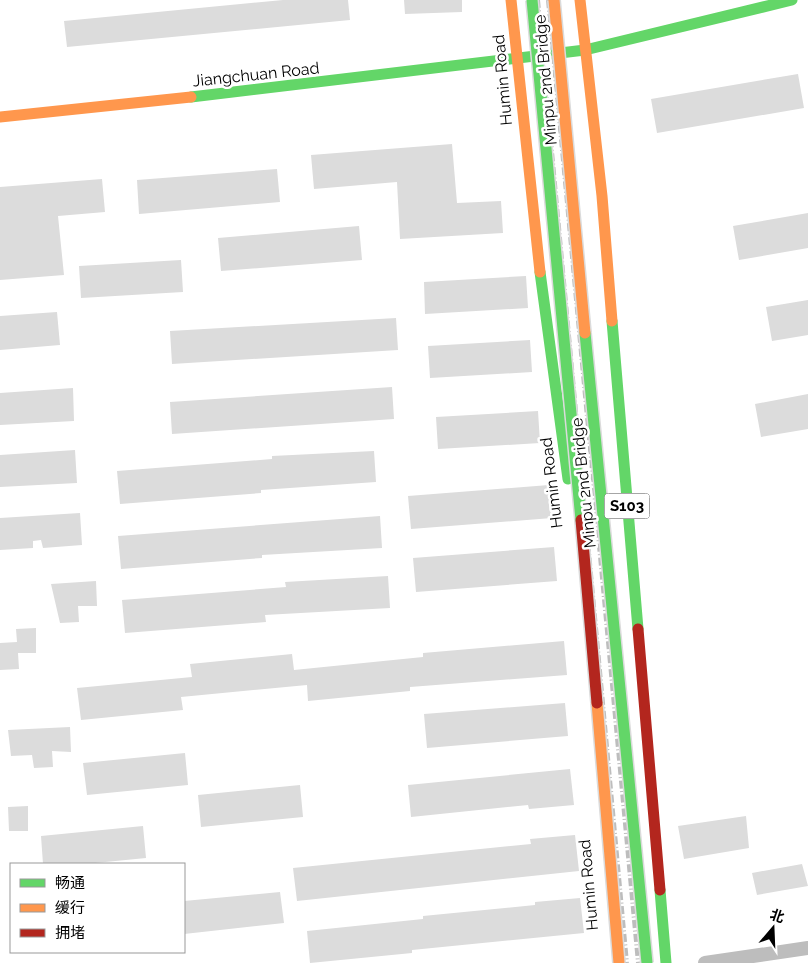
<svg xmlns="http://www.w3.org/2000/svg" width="808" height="963" font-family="Raleway,'Noto Sans SC',sans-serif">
  <rect width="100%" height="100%" fill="#fff"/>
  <!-- building -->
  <path fill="#dcdcdc" d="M 283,0 L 348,0 L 350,20 L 67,47 L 64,21 Z
    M 404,0 L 462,0 L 462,12 L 405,14 Z
    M 798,74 L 804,108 L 657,133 L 651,99 Z
    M 452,144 L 457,203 L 501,201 L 503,233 L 400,239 L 397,182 L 314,189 L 311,155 Z
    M 277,169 L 280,202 L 139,214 L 137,180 Z
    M 102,179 L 105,212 L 58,216 L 64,275 L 0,280 L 0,187 Z
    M 808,213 L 808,248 L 739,260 L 733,226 Z
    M 359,226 L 362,260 L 221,271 L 218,238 Z
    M 181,260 L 183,292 L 81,298 L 79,266 Z
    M 526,276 L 528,308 L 425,314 L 424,282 Z
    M 808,300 L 808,335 L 772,341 L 766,307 Z
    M 57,312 L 60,345 L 0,350 L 0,316 Z
    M 396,318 L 398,350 L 172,364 L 170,331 Z
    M 530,340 L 532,372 L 430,378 L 428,346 Z
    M 392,387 L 394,419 L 172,434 L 170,402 Z
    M 73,388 L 74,421 L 0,425 L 0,393 Z
    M 808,394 L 808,429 L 761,437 L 755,404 Z
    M 538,411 L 540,443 L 438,449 L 436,417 Z
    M 75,450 L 77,483 L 0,487 L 0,455 Z
    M 374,451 L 376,482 L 261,490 L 261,493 L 120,504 L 117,471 L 272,459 L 272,456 Z
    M 549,485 L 552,518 L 411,529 L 408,496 Z
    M 80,513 L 82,545 L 43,548 L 41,540 L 33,541 L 33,548 L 0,550 L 0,518 Z
    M 380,516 L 382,548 L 262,555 L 262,558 L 121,569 L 118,536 Z
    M 554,547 L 557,581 L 416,592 L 413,558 Z
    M 388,576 L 390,608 L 265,615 L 266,622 L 125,633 L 122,600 L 286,587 L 285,582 Z
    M 96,581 L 97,606 L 78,606 L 79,622 L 60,623 L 51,584 Z
    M 36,628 L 36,653 L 18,653 L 19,669 L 0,670 L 0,643 L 17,642 L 16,629 Z
    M 564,641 L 567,675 L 410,687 L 410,691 L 308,701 L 307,685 L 181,697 L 183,710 L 81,720 L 77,688 L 192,677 L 190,664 L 292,654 L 294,670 L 423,657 L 423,653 Z
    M 565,703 L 568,736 L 427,748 L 424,714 Z
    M 70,727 L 71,752 L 52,751 L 53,767 L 34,768 L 32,755 L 11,756 L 8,730 Z
    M 185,753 L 188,785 L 87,795 L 83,763 Z
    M 570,769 L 574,805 L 529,809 L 528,805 L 411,817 L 408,785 Z
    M 300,785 L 303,817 L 201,827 L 198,795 Z
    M 28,806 L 28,831 L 9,831 L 8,807 Z
    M 746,816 L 749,848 L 684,859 L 678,826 Z
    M 143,826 L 146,858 L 85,864 L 43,864 L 41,836 Z
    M 575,835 L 579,871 L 297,901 L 293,868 L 531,844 L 530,839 Z
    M 802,864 L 808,886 L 757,895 L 752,873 Z
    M 280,892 L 284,923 L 184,934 L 184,901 Z
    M 580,898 L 584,933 L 412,950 L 412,953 L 310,963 L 307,931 L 423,919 L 423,916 L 535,905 L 535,902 Z"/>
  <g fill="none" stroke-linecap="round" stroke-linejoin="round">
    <!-- street -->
    <path stroke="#bdbdbd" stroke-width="14" d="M 705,963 L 808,948"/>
    <!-- fast -->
    <path stroke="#63d668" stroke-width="11" d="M 191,97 L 585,50 L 792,0
      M 540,272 L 568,479
      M 612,321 L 638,629
      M 660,890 L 666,963"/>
    <!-- slow -->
    <path stroke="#ff974d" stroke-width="11" d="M 511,0 L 540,272
      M 580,0 L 602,196 L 612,321
      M 0,117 L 191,97"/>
    <!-- jam -->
    <path stroke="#b3261e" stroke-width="11" d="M 638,629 L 660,890"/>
    <!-- rail -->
    <path stroke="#bdbdbd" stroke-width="4" stroke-dasharray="8 2.5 1 2.5" stroke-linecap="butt" d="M 538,0 L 627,963
      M 548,0 L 638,963"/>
    <!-- fast-bridge casing -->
    <g stroke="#dbdbdb" stroke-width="14" stroke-linecap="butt">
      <path id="fast-bridge" d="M 532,0 L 581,520
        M 585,333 L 647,963"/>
    </g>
    <!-- slow-bridge casing -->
    <g stroke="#dbdbdb" stroke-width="14" stroke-linecap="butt">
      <path id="slow-bridge" d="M 554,0 L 585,333
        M 597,703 L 619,963"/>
    </g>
    <!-- jam-bridge casing -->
    <g stroke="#dbdbdb" stroke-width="14" stroke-linecap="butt">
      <path id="jam-bridge" d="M 581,520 L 597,703"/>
    </g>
    <!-- fast-bridge -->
    <use href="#fast-bridge" stroke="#63d668" stroke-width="11"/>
    <!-- slow-bridge -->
    <use href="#slow-bridge" stroke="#ff974d" stroke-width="11"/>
    <!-- jam-bridge -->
    <use href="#jam-bridge" stroke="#b3261e" stroke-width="11"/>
  </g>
  <g text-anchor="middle" stroke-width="5" stroke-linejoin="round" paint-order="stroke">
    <!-- shield labels -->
    <rect fill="#fff" stroke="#4c4c4c" stroke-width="1" x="604.5" y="493.5" width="45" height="25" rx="4"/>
    <g font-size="15" font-weight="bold" fill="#000">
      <text x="627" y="511">S103</text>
    </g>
    <!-- street labels -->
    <g font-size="16" fill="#000" stroke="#fff">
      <text transform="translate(256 74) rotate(-6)" y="6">Jiangchuan Road</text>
      <text transform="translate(502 80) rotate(-95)" y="6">Humin Road</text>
      <text transform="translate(545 80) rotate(-95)" y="6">Minpu 2nd Bridge</text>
      <text transform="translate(551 483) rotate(-97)" y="6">Humin Road</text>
      <text transform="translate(583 483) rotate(-96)" y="6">Minpu 2nd Bridge</text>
      <text transform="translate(588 885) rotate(-95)" y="6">Humin Road</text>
    </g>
  </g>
  <!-- legend -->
  <rect x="10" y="863" width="175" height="90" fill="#ffffff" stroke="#999999"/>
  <rect x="20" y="879" width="25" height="8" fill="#63d668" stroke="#999999"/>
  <text x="55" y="888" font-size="15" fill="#000000">畅通</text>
  <rect x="20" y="904" width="25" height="8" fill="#ff974d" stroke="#999999"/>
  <text x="55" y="913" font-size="15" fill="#000000">缓行</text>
  <rect x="20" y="929" width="25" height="8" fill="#b3261e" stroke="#999999"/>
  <text x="55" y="938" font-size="15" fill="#000000">拥堵</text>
  <!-- north arrow -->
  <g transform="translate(773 928) rotate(19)" stroke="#ffffff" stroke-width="4" paint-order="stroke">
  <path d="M0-4L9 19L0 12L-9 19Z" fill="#000000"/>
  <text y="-8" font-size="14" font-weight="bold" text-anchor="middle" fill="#000000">北</text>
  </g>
</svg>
